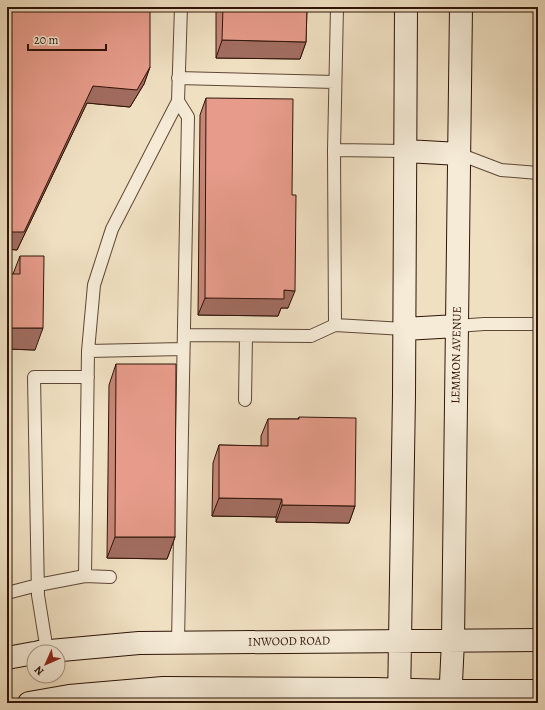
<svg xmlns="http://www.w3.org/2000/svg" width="545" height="710" font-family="Alegreya,serif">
  <rect width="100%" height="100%" fill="#f0e0c2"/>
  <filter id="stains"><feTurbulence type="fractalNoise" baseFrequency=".005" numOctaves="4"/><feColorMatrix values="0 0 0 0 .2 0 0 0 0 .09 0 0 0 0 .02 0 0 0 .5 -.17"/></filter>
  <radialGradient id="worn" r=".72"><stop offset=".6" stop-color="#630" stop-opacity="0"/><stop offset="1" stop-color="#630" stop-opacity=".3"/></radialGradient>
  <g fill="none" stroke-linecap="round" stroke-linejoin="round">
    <!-- lane casing -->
    <g stroke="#5f4737" stroke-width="14">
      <path id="lane" d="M 337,7 L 334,150 L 406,151
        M 178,78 L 335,82
        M 334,150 L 335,325 L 404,329
        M 459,154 L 501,170 L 538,173
        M 457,326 L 484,324 L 538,324
        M 184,335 L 311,336 L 335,325
        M 88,351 L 183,349
        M 245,400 L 246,336
        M 85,576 L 88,351 L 94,285 L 112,229 L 178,101 L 181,7
        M 7,593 L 38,585 L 85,576 L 110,577
        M 178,642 L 188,117 L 178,101
        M 47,651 L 38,595 L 34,377 L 88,377
        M 163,703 L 163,688"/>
    </g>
    <!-- secondary casing -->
    <g stroke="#2f1409" stroke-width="24">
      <path id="secondary" d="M 406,151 L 459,154
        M 404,329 L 457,326
        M 39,652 L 139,643 L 538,640
        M 7,658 L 34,653
        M 29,703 L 69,696 L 163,688 L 375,689 L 450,691 L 538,691
        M 399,703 L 404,395 L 406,7
        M 450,703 L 453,641 L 461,7"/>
    </g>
    <!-- lane -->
    <use href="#lane" stroke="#f5ebd7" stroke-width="12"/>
    <!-- secondary -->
    <use href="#secondary" stroke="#f5ebd7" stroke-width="22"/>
  </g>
  <!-- wall -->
  <path fill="#c78678" stroke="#2f1409" d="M 7,7 L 150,67 L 144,84 L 130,107 L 87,103 L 17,250 L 7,249 Z
    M 216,7 L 307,7 L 306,42 L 300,59 L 216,58 Z
    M 206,98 L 288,308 L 281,308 L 278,316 L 198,315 L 200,115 Z
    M 20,256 L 35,350 L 7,349 L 7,277 L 8,274 L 13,274 Z
    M 116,364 L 175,537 L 167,559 L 107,558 L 109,385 Z
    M 299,417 L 355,506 L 349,523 L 276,522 L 276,517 L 212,516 L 213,463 L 219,445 L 261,446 L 261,436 L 268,419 L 298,419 Z"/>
  <!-- shaded-wall -->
  <path fill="#a26d61" stroke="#2f1409" d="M 222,40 L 306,42 L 300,59 L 216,58 Z
    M 150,67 L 144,84 L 130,107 L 87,103 L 17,250 L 7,249 L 7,232 L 93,86 Z
    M 284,290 L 295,291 L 288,308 L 281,308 L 278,316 L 198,315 L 205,298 Z
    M 7,328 L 43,328 L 35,350 L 7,349 Z
    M 219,498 L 282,499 L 276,517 L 212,516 Z
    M 282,505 L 355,506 L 349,523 L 276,522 Z
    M 115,537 L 175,537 L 167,559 L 107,558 Z"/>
  <!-- building -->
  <path fill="#e79c8b" stroke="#2f1409" d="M 7,7 L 150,7 L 150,67 L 137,90 L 93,86 L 24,232 L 7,232 L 8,182 L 7,182 Z
    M 223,7 L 307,7 L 306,42 L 222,40 Z
    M 206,98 L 293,99 L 292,195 L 296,195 L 295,291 L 284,290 L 284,299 L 205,298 Z
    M 20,256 L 44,256 L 43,328 L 7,328 L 8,274 L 20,274 Z
    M 116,364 L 176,364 L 175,537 L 115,537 Z
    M 299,417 L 356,418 L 355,506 L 282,505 L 282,499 L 219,498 L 219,445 L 268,446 L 268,419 L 299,419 Z"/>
  <g text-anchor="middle" stroke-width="3" stroke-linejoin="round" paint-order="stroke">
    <!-- street labels -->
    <g font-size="12" fill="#2f1409" stroke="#f5ebd7">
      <text transform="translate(456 355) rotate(-89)" y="4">LEMMON AVENUE</text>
      <text transform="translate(289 641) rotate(-1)" y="4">INWOOD ROAD</text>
    </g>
  </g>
  <!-- margin -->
  <rect width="545" height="710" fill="none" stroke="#f0e0c2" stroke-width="24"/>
  <rect x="8" y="8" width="529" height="694" fill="none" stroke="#2f1409" stroke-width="2"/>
  <rect x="12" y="12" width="521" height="686" fill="none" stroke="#2f1409"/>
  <!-- north arrow -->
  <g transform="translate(46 664) rotate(225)"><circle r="19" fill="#f5ebd7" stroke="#a69585"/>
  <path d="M0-3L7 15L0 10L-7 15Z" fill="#8f2418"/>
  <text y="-6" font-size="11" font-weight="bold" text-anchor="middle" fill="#2f1409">N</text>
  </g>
  <!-- scale -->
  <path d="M28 44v6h78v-6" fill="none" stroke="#2f1409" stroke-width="2"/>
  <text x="34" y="44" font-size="12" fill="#2f1409" stroke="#f5ebd7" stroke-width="3" paint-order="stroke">20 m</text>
  <rect width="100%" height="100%" filter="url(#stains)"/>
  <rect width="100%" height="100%" fill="url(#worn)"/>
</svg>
